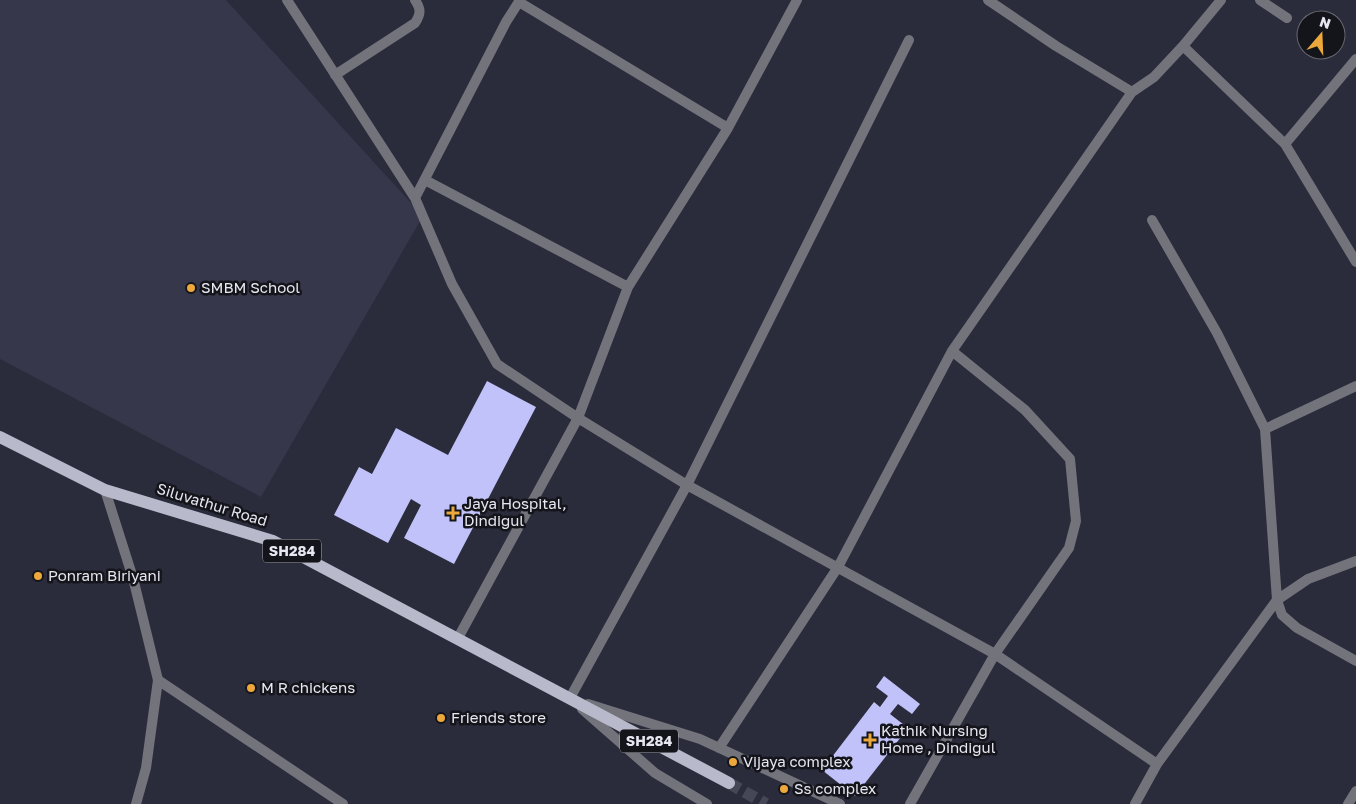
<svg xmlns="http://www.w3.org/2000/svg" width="1356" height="804" font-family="'Golos Text',sans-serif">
  <rect width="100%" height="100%" fill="#2a2b3b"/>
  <!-- built -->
  <path fill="#36374b" d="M 0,0 L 226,0 L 423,216 L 261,497 L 0,359 Z"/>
  <!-- building -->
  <path fill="#c0c2f9" d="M 487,381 L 536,407 L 454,564 L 404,538 L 421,505 L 411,499 L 388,543 L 334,515 L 359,467 L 372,474 L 396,428 L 448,455 Z
    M 884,676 L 920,704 L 912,714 L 898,704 L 890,714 L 908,728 L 855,796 L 822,770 L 874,702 L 880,707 L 888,696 L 876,687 Z"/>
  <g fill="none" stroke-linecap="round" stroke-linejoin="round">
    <!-- primary-tunnel -->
    <path stroke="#464756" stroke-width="12" stroke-dasharray="12 6" stroke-linecap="butt" d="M 729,783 L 766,804"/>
    <!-- minor -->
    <path stroke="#72737b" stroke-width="10" d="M 287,0 L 415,198 L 452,284 L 497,364 L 578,418 L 687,485 L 995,654 L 1157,764
      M 988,0 L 1056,46 L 1132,92 L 1154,77 L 1183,46 L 1221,0
      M 1260,0 L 1287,18
      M 519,2 L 728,128
      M 1183,46 L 1285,144 L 1356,262
      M 335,75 L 415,23 C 421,14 421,9 415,0
      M 1285,144 L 1356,59
      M 425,180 L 628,287
      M 415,198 L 506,22 L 520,0
      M 1152,220 L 1217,333 L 1265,429 L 1277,600 L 1282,615 L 1297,628 L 1356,661
      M 1265,429 L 1356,386
      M 458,638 L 578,418 L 628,287 L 728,128 L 797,0
      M 158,680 L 343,804
      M 570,698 L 687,485 L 909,40
      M 588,704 L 700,739 L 840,804
      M 582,709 L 655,773 L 707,804
      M 719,748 L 838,567 L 952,351 L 1132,92
      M 910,804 L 995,654 L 1069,548 L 1076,521 L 1070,459 L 1025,410 L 952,351
      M 1135,804 L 1157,764 L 1277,600 L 1308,579 L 1356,561
      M 1348,804 L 1356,791"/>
    <!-- tertiary -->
    <path stroke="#72737b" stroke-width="10" d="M 105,490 L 133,578 L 158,680 L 146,768 L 136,804"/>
    <!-- primary -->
    <path stroke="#b8b9ca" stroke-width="12" d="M 0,437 L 105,490 L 273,541 L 729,783"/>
  </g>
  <!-- markers -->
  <g fill="#eda83b" stroke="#14141b" stroke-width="2">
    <circle cx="191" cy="288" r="5"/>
    <path d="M450.5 505.5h5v5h5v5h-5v5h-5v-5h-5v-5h5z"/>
    <circle cx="38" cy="576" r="5"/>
    <circle cx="251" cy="688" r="5"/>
    <circle cx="441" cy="718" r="5"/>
    <path d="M867.5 732.5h5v5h5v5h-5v5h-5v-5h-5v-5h5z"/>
    <circle cx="733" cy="762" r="5"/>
    <circle cx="784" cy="789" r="5"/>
  </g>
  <g text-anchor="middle" stroke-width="5" stroke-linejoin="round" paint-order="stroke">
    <!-- shield labels -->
    <g fill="#14141b" stroke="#a8a8b2" stroke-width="1">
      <rect x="263" y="539.5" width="58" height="23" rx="4"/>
      <rect x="620" y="729.5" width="58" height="23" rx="4"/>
    </g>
    <g font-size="14" font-weight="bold" fill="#e7e7f2">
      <text x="292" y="556">SH284</text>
      <text x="649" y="746">SH284</text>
    </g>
    <!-- poi labels -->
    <g font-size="15" fill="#e7e7f2" stroke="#14141b" text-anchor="start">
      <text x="201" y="293">SMBM School</text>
      <text x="464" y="509">Jaya Hospital,<tspan x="464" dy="17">Dindigul</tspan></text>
      <text x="48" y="581">Ponram Biriyani</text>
      <text x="261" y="693">M R chickens</text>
      <text x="451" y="723">Friends store</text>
      <text x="881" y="736">Kathik Nursing<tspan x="881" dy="17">Home , Dindigul</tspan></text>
      <text x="743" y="767">Vijaya complex</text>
      <text x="794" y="794">Ss complex</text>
    </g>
    <!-- street labels -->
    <g font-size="15" fill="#e7e7f2" stroke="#14141b">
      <text transform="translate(212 505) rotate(17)" y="5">Siluvathur Road</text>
    </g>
  </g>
  <!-- north arrow -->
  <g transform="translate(1321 35) rotate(19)"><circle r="24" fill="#14141b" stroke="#686871"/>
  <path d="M0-4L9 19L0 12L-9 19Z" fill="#eda83b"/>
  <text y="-8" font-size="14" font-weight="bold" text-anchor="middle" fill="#e7e7f2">N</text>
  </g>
</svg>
